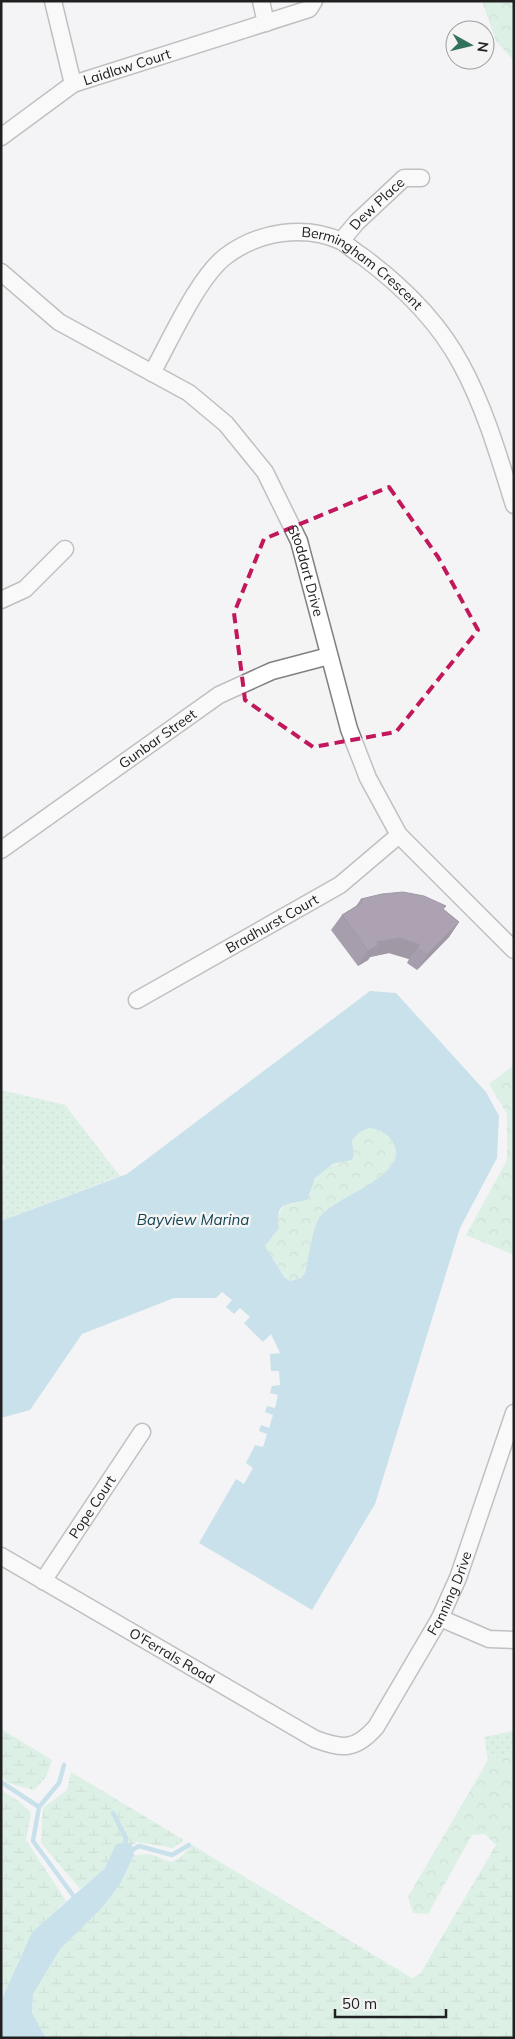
<svg xmlns="http://www.w3.org/2000/svg" width="515" height="2039" font-family="Mulish,sans-serif">
  <defs>
    <pattern id="grass-dots" width="8" height="8" patternUnits="userSpaceOnUse" patternTransform="scale(1.25)"><rect width="8" height="8" fill="#beead1"/><path d="M2 2h.1M6 6h.1" fill="none" stroke="#a3c8b3" stroke-width="1.8" stroke-linecap="round"/></pattern>
    <pattern id="forest-crowns" width="20" height="18" patternUnits="userSpaceOnUse" patternTransform="scale(1.25)"><rect width="20" height="18" fill="#beead1"/><path d="M2 6a3 3 0 1 1 6 0M12 15a3 3 0 1 1 6 0" fill="none" stroke="#a3c8b3"/></pattern>
    <pattern id="wetland-marsh" width="20" height="14" patternUnits="userSpaceOnUse" patternTransform="scale(1.25)"><rect width="20" height="14" fill="#beead1"/><path d="M1 5h8M5 5V1M11 12h8M15 12V8" fill="none" stroke="#a3c8b3"/></pattern>
  </defs>
  <rect width="100%" height="100%" fill="#f4f4f5"/>
  <!-- grass -->
  <path fill="url(#grass-dots)" d="M 1,1090 L 65,1105 L 120,1176 L 1,1221 L 1,1183 L 4,1166 L 1,1161 Z
    M 514,1731 L 514,1754 L 488,1760 L 484,1737 Z"/>
  <!-- forest -->
  <path fill="url(#forest-crowns)" d="M 482,1 L 514,1 L 514,61 L 496,41 Z
    M 514,1065 L 514,1255 L 466,1235 L 507,1160 L 507,1114 L 489,1084 Z
    M 369,1128 C 378,1129 387,1134 392,1141 C 415,1177 330,1196 318,1220 C 311,1235 309,1257 305,1273 L 301,1278 L 290,1281 L 284,1277 L 265,1246 L 279,1228 C 278,1217 277,1214 285,1205 L 300,1202 L 311,1194 C 311,1172 332,1164 351,1160 L 354,1156 L 352,1140 L 360,1132 Z
    M 514,1754 L 514,1847 L 496,1845 L 485,1834 L 472,1835 L 428,1914 L 413,1913 L 408,1897 L 488,1760 Z"/>
  <!-- wetland -->
  <path fill="url(#wetland-marsh)" d="M 1,1729 L 52,1760 L 46,1777 L 34,1790 L 8,1783 L 1,1775 Z
    M 71,1772 L 184,1840 L 173,1848 L 137,1842 L 132,1845 L 116,1844 L 105,1868 L 80,1889 L 41,1843 L 43,1808 L 67,1790 Z
    M 1,1790 L 20,1802 L 31,1813 L 26,1840 L 66,1901 L 32,1932 L 1,2001 Z
    M 192,1845 L 412,1978 L 420,1974 L 496,1845 L 514,1847 L 514,2038 L 46,2038 L 32,2013 L 33,1994 L 64,1944 L 101,1909 L 120,1884 L 134,1855 L 150,1854 L 171,1862 L 181,1857 Z"/>
  <!-- water -->
  <path fill="#93cadd" fill-rule="evenodd" d="M 370,991 L 396,993 L 486,1092 L 499,1116 L 497,1158 L 460,1228 L 375,1504 L 312,1610 L 199,1543 L 236,1479 L 244,1484 L 253,1468 L 246,1463 L 255,1445 L 263,1447 L 267,1434 L 259,1431 L 261,1425 L 269,1428 L 273,1415 L 265,1412 L 267,1406 L 275,1408 L 278,1395 L 270,1393 L 272,1386 L 280,1385 L 279,1371 L 271,1371 L 270,1354 L 280,1353 L 271,1334 L 263,1342 L 244,1323 L 250,1317 L 240,1308 L 234,1314 L 226,1307 L 232,1300 L 222,1292 L 216,1298 L 174,1298 L 82,1334 L 30,1410 L 1,1418 L 1,1221 L 127,1174 ZM 369,1128 C 378,1129 387,1133 392,1141 C 415,1177 330,1196 318,1220 C 311,1235 309,1257 305,1273 L 301,1278 L 290,1281 L 284,1277 L 265,1246 L 279,1228 C 275,1199 287,1207 308,1199 L 315,1178 L 333,1164 L 351,1160 L 354,1156 L 352,1140 L 360,1132 Z
    M 127,1843 L 132,1845 L 134,1855 L 120,1884 L 101,1909 L 61,1948 L 33,1994 L 32,2013 L 46,2038 L 1,2038 L 1,2001 L 32,1932 L 105,1868 L 116,1844 Z"/>
  <g fill="none" stroke-linecap="round" stroke-linejoin="round">
    <!-- stream -->
    <path stroke="#93cadd" stroke-width="4.5" d="M 1,1782 L 39,1807 L 33,1841 L 75,1898
      M 39,1807 L 59,1783 L 64,1765
      M 113,1813 L 126,1838 L 125,1848
      M 129,1852 L 139,1846 L 172,1855 L 189,1845"/>
    <!-- minor casing -->
    <g stroke="#818182" stroke-width="19">
      <g id="minor">
        <path d="M 53,1 L 73,84"/>
        <path d="M 261,1 L 266,23"/>
        <path id="s1" d="M 1,137 L 73,84 L 309,9 L 314,1"/>
        <path id="s2" d="M 341,241 L 357,222 L 404,178 L 421,178"/>
        <path id="s3" d="M 1,272 L 59,322 L 189,393 L 226,424 L 265,472 L 299,541 L 349,729 L 368,778 L 399,835 L 514,950"/>
        <path id="s4" d="M 152,373 C 170,341 198,277 226,256 C 258,232 304,224 341,241 C 348,245 355,252 362,256 C 401,285 438,321 461,364 C 485,408 499,457 514,505"/>
        <path d="M 1,600 L 25,589 L 65,549"/>
        <path id="s5" d="M 1,850 L 219,695 L 272,671 L 329,656"/>
        <path id="s6" d="M 137,1000 L 340,885 L 399,835"/>
        <path id="s7" d="M 1,1556 L 315,1739 C 342,1749 355,1751 376,1727 L 440,1618 L 458,1578 L 514,1413"/>
        <path id="s8" d="M 43,1581 L 142,1432"/>
        <path d="M 440,1618 L 489,1639 L 514,1640"/>
      </g>
    </g>
    <!-- minor -->
    <use href="#minor" stroke="#fff" stroke-width="16"/>
  </g>
  <!-- wall -->
  <path fill="#483553" d="M 361,899 L 443,909 L 459,922 L 449,937 L 417,970 L 407,963 L 409,959 L 389,953 L 370,957 L 368,960 L 358,966 L 331,930 L 342,915 L 356,906 Z"/>
  <!-- shaded-wall -->
  <path fill="#3b2b43" d="M 459,922 L 449,937 L 417,970 L 427,955 Z
    M 400,938 L 420,945 L 409,959 L 389,953 L 370,957 L 368,960 L 358,966 L 368,951 L 377,942 Z"/>
  <!-- building -->
  <path fill="#543e60" stroke="#3b2b43" d="M 403,892 L 424,896 L 446,906 L 443,909 L 459,922 L 427,955 L 417,948 L 420,945 L 400,938 L 377,942 L 378,945 L 368,951 L 342,915 L 362,903 L 361,899 L 382,894 Z"/>
  <!-- marked area -->
  <path d="M0 0H515V2039H0ZM 389,487 L 438,557 L 478,630 L 396,732 L 313,747 L 245,700 L 234,613 L 264,539 Z" fill="#f4f4f5" fill-opacity=".55" fill-rule="evenodd"/>
  <path fill="none" stroke="#c2185b" stroke-width="4" stroke-dasharray="10 6" stroke-linejoin="round" d="M 389,487 L 438,557 L 478,630 L 396,732 L 313,747 L 245,700 L 234,613 L 264,539 Z"/>
  <g text-anchor="middle" stroke-width="5" stroke-linejoin="round" paint-order="stroke">
    <!-- street labels -->
    <g font-size="14" fill="#202020" stroke="#f4f4f5">
      <text dy="5" stroke="none"><textPath href="#s1" startOffset="146">Laidlaw Court</textPath></text>
      <text dy="5" stroke="none"><textPath href="#s2" startOffset="52">Dew Place</textPath></text>
      <text dy="5" stroke="none"><textPath href="#s4" startOffset="292">Bermingham Crescent</textPath></text>
      <text dy="5" stroke="none"><textPath href="#s3" startOffset="442">Stoddart Drive</textPath></text>
      <text dy="5" stroke="none"><textPath href="#s5" startOffset="192">Gunbar Street</textPath></text>
      <text dy="5" stroke="none"><textPath href="#s6" startOffset="155">Bradhurst Court</textPath></text>
      <text dy="5" stroke="none"><textPath href="#s8" startOffset="89">Pope Court</textPath></text>
      <text dy="5" stroke="none"><textPath href="#s7" startOffset="585">Fanning Drive</textPath></text>
      <text dy="5" stroke="none"><textPath href="#s7" startOffset="198">O'Ferrals Road</textPath></text>
    </g>
    <!-- water labels -->
    <g font-size="15" font-style="italic" fill="#124351" stroke="#f4f4f5">
      <text x="193" y="1225">Bayview Marina</text>
    </g>
  </g>
  <!-- border -->
  <rect width="515" height="2039" fill="none" stroke="#202020" stroke-width="5"/>
  <!-- north arrow -->
  <g transform="translate(470 45) rotate(98)"><circle r="24" fill="#f4f4f5" stroke="#9f9fa0"/>
  <path d="M0-4L9 19L0 12L-9 19Z" fill="#33725e"/>
  <text y="-8" font-size="14" font-weight="bold" text-anchor="middle" fill="#202020">N</text>
  </g>
  <!-- scale -->
  <path d="M335 2009v8h111v-8" fill="none" stroke="#202020" stroke-width="2.5"/>
  <text x="342" y="2009" font-size="15" fill="#202020" stroke="#f4f4f5" stroke-width="4" paint-order="stroke">50 m</text>
</svg>
